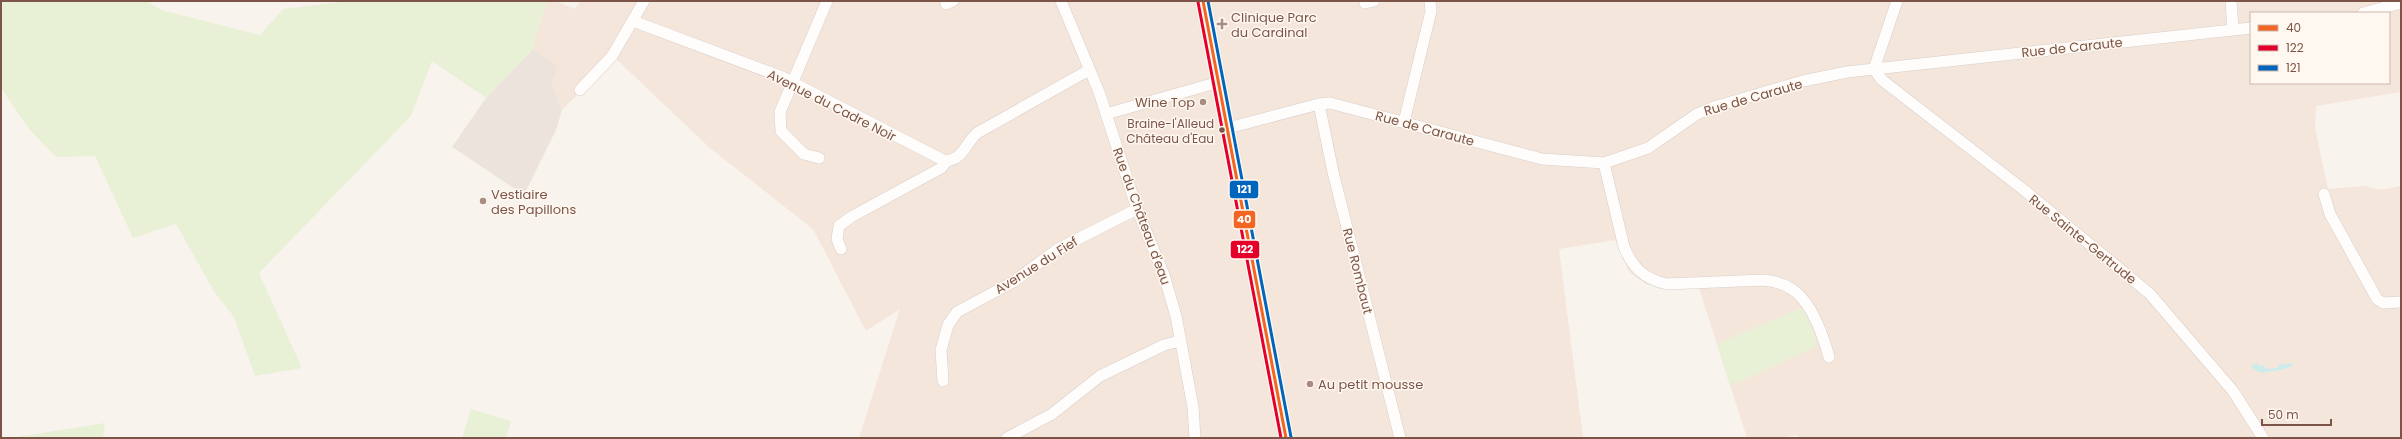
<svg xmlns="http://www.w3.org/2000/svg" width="2402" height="439" font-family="Poppins,sans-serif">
  <rect width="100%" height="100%" fill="#f9f3ed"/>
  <!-- residential -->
  <path fill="#f4e6db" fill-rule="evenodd" d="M 548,1 L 555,1 L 575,9 L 581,1 L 1197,1 L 1278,438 L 859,438 L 900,309 L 866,331 L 813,229 L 710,148 L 614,57 L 562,110 L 533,49 L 535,36 Z
    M 1209,1 L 2401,1 L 2401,92 L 2316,106 L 2315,128 L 2328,189 L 2365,186 L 2381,190 L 2401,186 L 2401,438 L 1798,438 L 1797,435 L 1783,438 L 1747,438 L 1699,288 L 1666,289 L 1646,284 L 1629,272 L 1615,240 L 1559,249 L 1583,438 L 1292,438 L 1287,402 ZM 2251,13 L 2389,13 L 2389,83 L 2251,83 Z"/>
  <!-- industrial -->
  <path fill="#ede3dd" d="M 533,49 L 558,67 L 551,83 L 562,110 L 556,130 L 524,195 L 452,147 L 486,98 Z"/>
  <!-- green -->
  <path fill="#e8f1d6" d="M 1,1 L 147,1 L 161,10 L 260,35 L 283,9 L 348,1 L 548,1 L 535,36 L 533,49 L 486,98 L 432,61 L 411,116 L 259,273 L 302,368 L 255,376 L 234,317 L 215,293 L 176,224 L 133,238 L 95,156 L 56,157 L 29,129 L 1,88 Z
    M 1803,307 L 1816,339 L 1815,347 L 1730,386 L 1717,344 Z
    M 471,409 L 511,421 L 506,438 L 462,438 Z
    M 105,423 L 103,438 L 10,438 Z"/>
  <!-- water -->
  <path fill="#ccecec" d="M 2256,361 L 2258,366 L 2264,365 L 2266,369 L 2277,368 L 2280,363 L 2282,365 L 2292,363 L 2293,365 L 2285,369 L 2261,373 L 2252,368 L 2252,365 L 2256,364 Z"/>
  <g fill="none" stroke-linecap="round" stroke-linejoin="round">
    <!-- street casing -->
    <g stroke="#d8ceca" stroke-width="12">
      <path id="street" d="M 1061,1 L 1099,92 L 1137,209 L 1164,275 L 1176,316 L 1193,407 L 1195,438
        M 1897,1 L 1874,69 L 1882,80 L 2024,190 L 2150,294 L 2233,391 L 2263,438
        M 2231,1 L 2233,30
        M 1365,3 L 1374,1
        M 946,4 L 953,1
        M 2363,13 L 2401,3
        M 633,21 L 782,77 L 945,161 C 963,160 965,144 977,133 L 1089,70
        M 580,90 L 612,56 L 644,1
        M 1319,104 L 1333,172 L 1400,438
        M 1106,114 L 1219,82
        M 1404,122 L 1431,11 L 1430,1
        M 1228,128 L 1319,104 L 1330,103 L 1542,159 L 1604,163 L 1648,148 L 1697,114 L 1714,107 L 1803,81 L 1847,72 L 2251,28
        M 819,158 L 804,154 L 781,131 L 780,112 L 827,1
        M 1604,163 L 1624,247 C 1633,268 1644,279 1667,284 L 1764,280 C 1773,281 1782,283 1790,288 C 1811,300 1823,335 1829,357
        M 2324,194 L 2330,214 L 2377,299 L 2383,303 L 2401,302
        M 841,249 L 837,239 L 839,226 L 851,217 L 941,168 L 947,161
        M 943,381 L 941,350 L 948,325 L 957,312 L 1013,282 L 1058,249 L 1137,209
        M 1007,438 L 1052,414 L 1100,376 L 1164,345 L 1180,341"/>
    </g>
    <!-- secondary casing -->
    <g stroke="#dad0cb" stroke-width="16">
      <path id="secondary" d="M 1203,1 L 1286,438"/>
    </g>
    <!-- street -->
    <use href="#street" stroke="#fefdfc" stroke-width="11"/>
    <!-- secondary -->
    <use href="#secondary" stroke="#fefdfc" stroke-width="15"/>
    <!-- bus-1 casing -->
    <g stroke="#fff8f0" stroke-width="6">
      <path id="bus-1" d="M 1203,1 L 1286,438"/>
    </g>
    <!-- bus-2 casing -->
    <g stroke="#fff8f0" stroke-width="6">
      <path id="bus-2" d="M 1198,2 L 1281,438"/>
    </g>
    <!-- bus-3 casing -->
    <g stroke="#fff8f0" stroke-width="6">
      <path id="bus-3" d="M 1208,1 L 1291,437"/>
    </g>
    <!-- bus-1 -->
    <use href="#bus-1" stroke="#f26522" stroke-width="3"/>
    <!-- bus-2 -->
    <use href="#bus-2" stroke="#e4002b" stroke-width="3"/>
    <!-- bus-3 -->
    <use href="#bus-3" stroke="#0065bd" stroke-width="3"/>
  </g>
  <!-- markers -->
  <g fill="#a88c82" stroke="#fff8f0" stroke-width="1.5">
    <path d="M1220 18h4v4h4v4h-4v4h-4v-4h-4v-4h4z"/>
    <circle cx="1203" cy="102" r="4"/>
    <circle cx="483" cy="201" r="4"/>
    <circle cx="1310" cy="384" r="4"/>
  </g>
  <circle fill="#7c5548" stroke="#fff8f0" stroke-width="1.5" cx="1222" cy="130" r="3.5"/>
  <g text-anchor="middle" stroke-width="3" stroke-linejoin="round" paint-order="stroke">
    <!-- bus labels -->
    <g font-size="12" fill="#7c5548" stroke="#fff8f0" text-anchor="end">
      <text x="1214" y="128">Braine-l'Alleud<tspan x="1214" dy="15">Château d'Eau</tspan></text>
    </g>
    <!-- poi labels -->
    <g font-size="13" fill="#7c5548" stroke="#fff8f0" text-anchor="start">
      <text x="1231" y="22">Clinique Parc<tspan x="1231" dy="15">du Cardinal</tspan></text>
      <text x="1195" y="107" text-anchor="end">Wine Top</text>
      <text x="491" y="199">Vestiaire<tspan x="491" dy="15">des Papillons</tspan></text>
      <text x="1318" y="389">Au petit mousse</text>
    </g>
    <!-- street labels -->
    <g font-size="13" fill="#7c5548" stroke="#fff8f0">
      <text transform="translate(2072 47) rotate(-6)" y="5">Rue de Caraute</text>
      <text transform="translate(1753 97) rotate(-16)" y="5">Rue de Caraute</text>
      <text transform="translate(832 105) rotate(27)" y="5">Avenue du Cadre Noir</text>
      <text transform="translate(1425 128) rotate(15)" y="5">Rue de Caraute</text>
      <text transform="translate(1142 216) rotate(70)" y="5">Rue du Château d'eau</text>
      <text transform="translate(2083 239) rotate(39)" y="5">Rue Sainte-Gertrude</text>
      <text transform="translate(1036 265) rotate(-32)" y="5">Avenue du Fief</text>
      <text transform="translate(1358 271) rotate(76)" y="5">Rue Rombaut</text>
    </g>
  </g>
  <g stroke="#fff8f0" stroke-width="1.5">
    <rect x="1229" y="180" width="30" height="19" rx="4" fill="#0065bd"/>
    <rect x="1233" y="210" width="23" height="19" rx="4" fill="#f26522"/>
    <rect x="1230" y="240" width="30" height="19" rx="4" fill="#e4002b"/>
  </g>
  <g font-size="11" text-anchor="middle" font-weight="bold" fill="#fff">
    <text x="1244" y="193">121</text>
    <text x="1244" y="223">40</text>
    <text x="1245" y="253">122</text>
  </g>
  <!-- border -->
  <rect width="2402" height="439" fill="none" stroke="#7c5548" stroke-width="4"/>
  <!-- legend -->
  <rect x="2250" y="12" width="140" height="72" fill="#fff8f0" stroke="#cbb7ad"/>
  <rect x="2258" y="25" width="20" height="6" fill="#f26522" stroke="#cbb7ad"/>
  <text x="2286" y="32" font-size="12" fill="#7c5548">40</text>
  <rect x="2258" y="45" width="20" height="6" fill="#e4002b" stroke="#cbb7ad"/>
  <text x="2286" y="52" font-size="12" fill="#7c5548">122</text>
  <rect x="2258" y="65" width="20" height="6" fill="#0065bd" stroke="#cbb7ad"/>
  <text x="2286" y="72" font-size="12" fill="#7c5548">121</text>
  <!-- scale -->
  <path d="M2262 419v6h69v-6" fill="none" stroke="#7c5548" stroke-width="2"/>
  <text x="2268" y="419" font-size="12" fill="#7c5548" stroke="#fff8f0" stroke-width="3" paint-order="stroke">50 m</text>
</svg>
